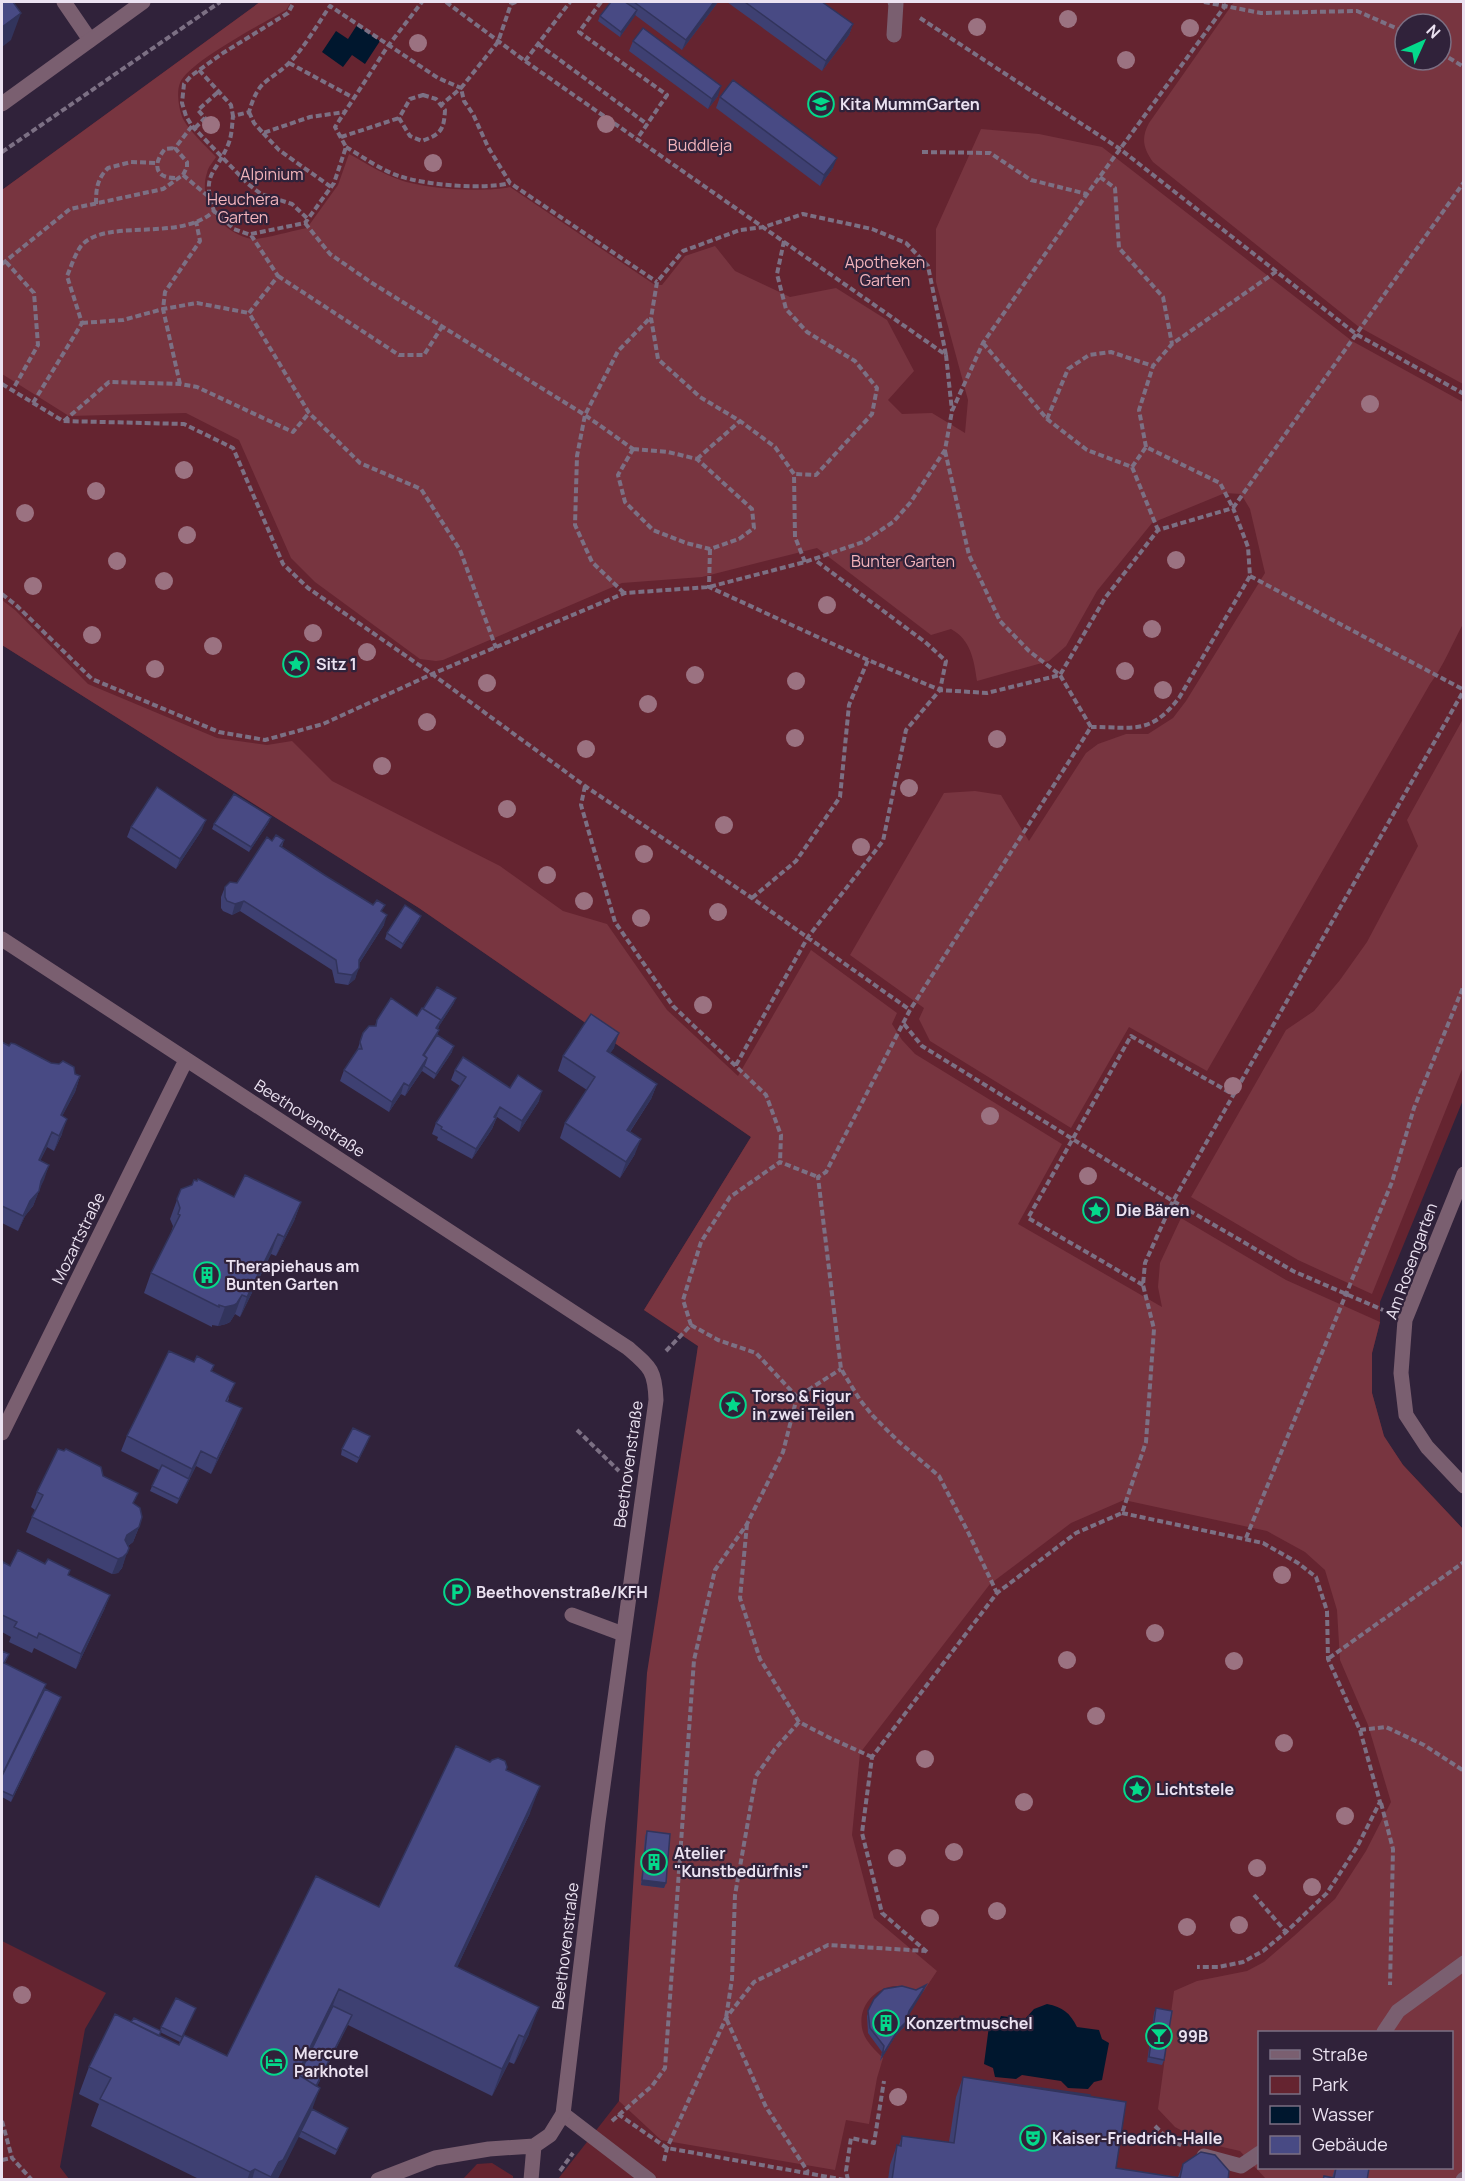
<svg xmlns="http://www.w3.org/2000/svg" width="1465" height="2181" font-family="Manrope,sans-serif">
  <rect width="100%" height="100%" fill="#30223a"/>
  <!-- green -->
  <path fill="#652430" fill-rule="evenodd" d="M 260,2 L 1463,2 L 1463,1100 L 1380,1302 L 1380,1322 L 1372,1353 L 1372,1393 L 1384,1437 L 1403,1465 L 1463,1529 L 1463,2179 L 558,2179 L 619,2101 L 698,1346 L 644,1310 L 751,1137 L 419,908 L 2,645 L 2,190 ZM 1405,24 L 1441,24 L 1441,60 L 1405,60 ZM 1260,2032 L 1452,2032 L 1452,2168 L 1260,2168 Z
    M 2,1941 L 106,1993 L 85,2029 L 60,2167 L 69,2179 L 2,2179 Z
    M 492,2163 L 513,2176 L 513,2179 L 463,2179 L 477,2164 Z"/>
  <!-- forest -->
  <path fill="#783540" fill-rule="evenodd" d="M 260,2 L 291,2 L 286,10 C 265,22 187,63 180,83 C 176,92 179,110 183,119 C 191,133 205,145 216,157 C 213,162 208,167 207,173 C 197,202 223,234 252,239 C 261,240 295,230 307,228 L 338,185 L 349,154 C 364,162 379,172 395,178 C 420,189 483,193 510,187 L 655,285 L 662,285 L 685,256 L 715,246 L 735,271 L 790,297 L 836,288 L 887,320 L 914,371 L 888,400 L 902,414 L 932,413 L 965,433 L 968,400 L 936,282 L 936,229 L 981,129 L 1039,134 L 1102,147 L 1352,341 L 1463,402 L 1463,624 C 1452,644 1444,665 1430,684 L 1207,1071 L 1129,1027 L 1071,1128 L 930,1041 L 919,1019 L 924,1008 L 850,955 L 944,793 L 975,791 L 1001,795 L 1029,841 L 1086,753 L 1098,744 L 1126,734 L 1148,734 L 1173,718 L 1186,701 L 1265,573 L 1250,509 L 1241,494 L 1225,493 L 1152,523 L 1097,591 L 1066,646 L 1049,661 L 977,681 C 974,660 971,640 951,629 L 931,635 L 817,548 L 702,577 L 622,583 L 443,660 L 436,661 L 420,659 L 315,582 L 291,558 L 239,440 L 186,413 L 69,416 L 2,374 L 2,190 Z
    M 1234,2 L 1463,2 L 1463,384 L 1359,327 L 1153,162 C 1143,148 1141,138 1149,123 ZM 1405,24 L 1441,24 L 1441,60 L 1405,60 Z
    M 2,600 L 15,610 L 88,684 L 217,738 L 267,745 L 292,741 L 332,781 L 500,866 L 563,911 L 607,924 L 667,1010 L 738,1076 L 811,950 L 897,1013 L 892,1024 L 902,1040 L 915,1054 L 1062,1144 L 1018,1224 L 1162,1307 L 1158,1287 L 1160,1263 L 1181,1218 L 1286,1280 L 1380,1322 L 1372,1353 L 1372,1393 L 1384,1436 L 1403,1465 L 1463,1529 L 1463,2179 L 1266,2179 L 1240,2151 L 1205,2143 L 1175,2127 L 1158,2109 L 1174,1991 L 1197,1981 L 1247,1971 L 1264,1962 L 1294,1936 L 1335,1899 L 1366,1851 L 1391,1802 L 1368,1725 L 1340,1660 L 1337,1610 L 1325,1570 L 1305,1552 L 1267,1531 L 1124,1500 L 1071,1523 L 990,1584 L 860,1753 L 852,1835 L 874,1918 L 937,1971 L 923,1992 C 915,1990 905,1986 896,1986 C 875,1987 858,2006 862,2028 C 864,2040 874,2049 883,2058 L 877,2078 L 869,2124 L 846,2120 L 835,2170 L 661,2140 L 619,2101 L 647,1673 L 698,1346 L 644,1310 L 751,1137 L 419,908 L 2,645 ZM 1260,2032 L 1452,2032 L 1452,2168 L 1260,2168 Z
    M 1463,719 L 1463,1067 L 1372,1294 L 1298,1260 L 1191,1197 L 1286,1030 L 1314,1011 L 1340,980 L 1367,942 L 1418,846 L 1407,820 Z"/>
  <!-- water -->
  <path fill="#00172e" d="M 357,25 L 380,41 L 365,64 L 352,55 L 343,67 L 322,52 L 336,31 L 348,39 Z
    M 1047,2004 C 1063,2007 1070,2013 1077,2027 L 1099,2030 L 1102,2039 L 1109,2043 L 1102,2080 L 1094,2082 L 1088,2089 L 1068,2088 L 1061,2081 L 1022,2075 L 1016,2079 L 995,2077 L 993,2068 L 984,2064 L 989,2026 L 998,2023 L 1001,2016 L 1025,2019 L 1034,2009 Z"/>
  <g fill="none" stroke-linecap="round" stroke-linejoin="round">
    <!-- path -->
    <path stroke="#7c7084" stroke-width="4" stroke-dasharray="6 3" stroke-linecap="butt" d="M 446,2 L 525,61 L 946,355 L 952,411
      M 516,2 L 511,4 L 498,42 L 461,88 L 464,101 L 473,114 L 488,147 L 510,183 L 657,282
      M 601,2 L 579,32 L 667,95 L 637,139
      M 1204,2 L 1261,13 L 1357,11 L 1405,32
      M 920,18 L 1120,149 L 1356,334 L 1464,394
      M 538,44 L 647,124
      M 1441,53 L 1464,67
      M 525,61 L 570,2
      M 289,63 L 354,98
      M 199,70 L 231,105 L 233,116
      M 423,95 L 436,99 L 445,110 C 444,130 441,134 422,141 L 410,136 L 399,118 L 410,99 Z
      M 249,112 L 254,123 L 263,133 L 310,117 L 345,112
      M 192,126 L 248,184 L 261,194 L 292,204 L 308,219
      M 195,128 L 205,118 L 198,110 L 218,92
      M 263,133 L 279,150 L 331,187
      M 341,137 L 399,118
      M 346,147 C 363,157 381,170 399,176 C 425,185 484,190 510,183
      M 2,152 L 220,2
      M 922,152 L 990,153 L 1031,180 L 1087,194
      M 183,175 L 209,197
      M 1100,177 L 1115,188 L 1119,248 L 1163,297 L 1172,344
      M 175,178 C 154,178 153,163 165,149 L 175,148
      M 96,204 C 96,189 97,179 108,168 L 131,162 L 156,163
      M 214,211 L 234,229 L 251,235 L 278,276 L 249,313 L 309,413 L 360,463 L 421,489 L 460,550 L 496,648
      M 305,223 L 330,254 L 372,283 L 585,415 L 633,449
      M 251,234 L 305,223 L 334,183 L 346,147 L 335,127 L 388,46 L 422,2
      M 784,241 L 777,274 L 786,309 L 807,332 L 855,361 L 877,388 L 872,414 L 816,475 L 794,474
      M 6,262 L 34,293 L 38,345 L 12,391
      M 2,264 L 70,209 L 163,189 L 183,175 L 187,167 L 187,162 L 175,148 L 192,126 L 186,116 L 182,103 L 184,84 L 191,76 L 223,53 L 288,13 L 294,2
      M 278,276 L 399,355 L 424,355 L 443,325
      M 82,323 L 123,320 L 163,309 L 197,303 L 249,313
      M 983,343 L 1047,419 L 1087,450 L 1132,467 L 1146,447 L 1220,483 L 1233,508 L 1464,182
      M 2,384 L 63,421 L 184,424 L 233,448 L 283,564 L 308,588 L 432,674 L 585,786 L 752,898 L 910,1010
      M 180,384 L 163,309 L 165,292 L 200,241 L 196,221
      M 33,403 L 82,323 L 67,276 C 71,267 75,254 81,246 C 106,217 180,243 214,211 C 201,174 215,175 228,145 C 232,136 232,125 233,116 L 249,112 C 259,78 267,84 289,63 C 302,51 319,22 330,6 L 438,78 L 461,88 L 441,105
      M 1047,419 L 1068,369 L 1089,355 L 1111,352 L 1153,366
      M 64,421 L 109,382 L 180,384 L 197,387 L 293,432 L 309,413
      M 1146,447 L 1139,410 L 1153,366 L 1172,344 L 1277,271
      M 633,449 L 668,452 L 697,459 L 752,509 L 754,528 L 739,539 L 710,549 L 686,543 L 653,530 L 625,502 L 618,475 Z
      M 945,451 L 969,555 L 1000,621 L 1029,651 L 1060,675 L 1091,727 L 910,1010 L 826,1172 L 818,1177 L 841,1369 L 860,1400 L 873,1416 L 898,1441 L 939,1476 L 968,1532 L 997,1593
      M 697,459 L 740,421
      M 1132,467 L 1158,530
      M 710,549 L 709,587 L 868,660 L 940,690 L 987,693 L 1060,675 L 1105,598 L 1158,530 L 1233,508 L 1248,547 L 1250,576 L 1179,698 C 1150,735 1135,727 1091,727
      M 805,562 L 795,537 L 794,474 L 775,447 L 740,421 L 700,397 L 658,359 L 651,318 L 657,282 L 683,251 L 740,230 L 764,227 L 803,214 L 872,229 L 906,243 L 928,266 L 946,355
      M 1250,576 L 1464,690
      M 624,593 L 592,562 L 575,525 L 577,456 L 585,415 L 618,351 L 650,318
      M 2,594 L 17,606 L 92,679 L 219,732 L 265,740 L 323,724 L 432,674 L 625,593 L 709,587 L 805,562 L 863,542 L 893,522 L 910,503 L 945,450 L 952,411 L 983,343 L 1087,194 L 1228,2
      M 585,786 L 581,805 L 615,922 L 673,1006 L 766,1095 L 781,1135 L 780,1162
      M 752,898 L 796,861 L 840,797 L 849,705 L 868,660
      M 904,1024 L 922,1046 L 1173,1201 L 1293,1271 L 1383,1310
      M 736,1065 L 808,937 L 883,841 L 906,730 L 940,690 L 946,661 L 925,642 L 815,560
      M 1143,1285 L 1028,1218 L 1131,1036 L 1234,1095
      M 691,1325 L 683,1300 L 701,1242 L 730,1197 L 780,1162 L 818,1177
      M 666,1351 L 691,1325 L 718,1340 L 756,1353 L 797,1397
      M 577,1430 L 619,1471
      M 1122,1513 L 1263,1543 L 1298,1563 L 1316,1577 L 1327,1611 L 1328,1659 L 1360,1730 L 1380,1802 L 1357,1847 L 1327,1893 L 1286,1932 L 1263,1951 L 1243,1962 L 1218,1967 L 1197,1967
      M 747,1524 L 740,1598 L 760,1659 L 799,1722 L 832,1739 L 872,1757
      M 1246,1538 L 1392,1182 L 1414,1108 L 1464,985
      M 1329,1658 L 1464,1562
      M 799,1722 L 775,1749 L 756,1776 L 735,1895 L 732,1979 L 726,2018 L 766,2107 L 808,2172
      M 1360,1730 L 1386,1727 L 1424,1745 L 1464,1771
      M 1381,1803 L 1393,1849 L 1390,1985
      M 1254,1895 L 1286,1932
      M 927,1952 L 882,1913 L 862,1833 L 872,1757 L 997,1593 L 1076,1533 L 1122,1513 L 1146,1442 L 1154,1329 L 1143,1285 L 1145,1263 L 1173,1201 L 1464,690
      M 618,2114 L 667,2148 L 845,2180
      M 2,2121 L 12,2158 L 32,2180
      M 612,2121 L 652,2086 L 665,2068 L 694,1660 L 715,1570 L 747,1524 L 783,1452 L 797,1397 L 841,1369
      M 1155,2126 L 1169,2140 L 1183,2146
      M 2,2160 L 12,2158
      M 664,2161 L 667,2148 L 726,2018 L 754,1982 L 828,1945 L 926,1951
      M 560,2171 L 573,2153
      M 848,2180 L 846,2171 L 851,2138 L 874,2143 L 884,2081"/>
    <!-- service -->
    <path stroke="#7a5f70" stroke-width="15" d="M 64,2 L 90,40
      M 894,35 L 896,3 L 895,2
      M 572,1615 L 623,1634
      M 1384,2032 L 1398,2011 L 1464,1963
      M 563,2114 L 649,2180
      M 1204,2156 L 1241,2166 L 1260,2153
      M 1463,2180 L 1464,2179"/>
    <!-- minor -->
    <path stroke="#7a5f70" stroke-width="15" d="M 2,104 L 143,2
      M 2,939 L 628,1348 C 650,1367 655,1370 656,1400 L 598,1822 L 563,2114 L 550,2135 L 534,2146 L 489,2149 L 435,2158 L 378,2180
      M 1464,1174 L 1405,1320 L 1401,1373 L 1406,1415 L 1427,1447 L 1464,1486
      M 2,1433 L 186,1060
      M 531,2180 L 534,2146"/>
  </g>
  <!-- trees -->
  <g fill="#9b7281">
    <circle cx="1068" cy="19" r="9"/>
    <circle cx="977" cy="27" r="9"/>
    <circle cx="1190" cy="28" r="9"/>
    <circle cx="418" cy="43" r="9"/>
    <circle cx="1126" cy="60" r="9"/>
    <circle cx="606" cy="124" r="9"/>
    <circle cx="211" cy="125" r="9"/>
    <circle cx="433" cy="163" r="9"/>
    <circle cx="1370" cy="404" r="9"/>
    <circle cx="184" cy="470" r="9"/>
    <circle cx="96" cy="491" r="9"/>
    <circle cx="25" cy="513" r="9"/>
    <circle cx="187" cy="535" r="9"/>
    <circle cx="1176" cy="560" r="9"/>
    <circle cx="117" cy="561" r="9"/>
    <circle cx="164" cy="581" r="9"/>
    <circle cx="33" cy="586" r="9"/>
    <circle cx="827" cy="605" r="9"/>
    <circle cx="1152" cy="629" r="9"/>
    <circle cx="313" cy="633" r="9"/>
    <circle cx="92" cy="635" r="9"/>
    <circle cx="213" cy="646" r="9"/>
    <circle cx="367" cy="652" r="9"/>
    <circle cx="155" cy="669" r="9"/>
    <circle cx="1125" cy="671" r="9"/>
    <circle cx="695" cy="675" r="9"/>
    <circle cx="796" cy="681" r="9"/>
    <circle cx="487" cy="683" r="9"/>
    <circle cx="1163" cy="690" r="9"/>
    <circle cx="648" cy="704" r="9"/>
    <circle cx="427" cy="722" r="9"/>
    <circle cx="795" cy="738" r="9"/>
    <circle cx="997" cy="739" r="9"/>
    <circle cx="586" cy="749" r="9"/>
    <circle cx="382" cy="766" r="9"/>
    <circle cx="909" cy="788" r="9"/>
    <circle cx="507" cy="809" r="9"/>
    <circle cx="724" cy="825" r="9"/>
    <circle cx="861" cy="847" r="9"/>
    <circle cx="644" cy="854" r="9"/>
    <circle cx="547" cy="875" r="9"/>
    <circle cx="584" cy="901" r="9"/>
    <circle cx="718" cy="912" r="9"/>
    <circle cx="641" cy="918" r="9"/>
    <circle cx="703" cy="1005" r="9"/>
    <circle cx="1233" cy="1086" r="9"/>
    <circle cx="990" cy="1116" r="9"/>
    <circle cx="1088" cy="1176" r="9"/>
    <circle cx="1282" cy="1575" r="9"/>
    <circle cx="1155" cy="1633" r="9"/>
    <circle cx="1067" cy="1660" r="9"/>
    <circle cx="1234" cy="1661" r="9"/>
    <circle cx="1096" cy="1716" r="9"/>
    <circle cx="1284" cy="1743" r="9"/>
    <circle cx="925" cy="1759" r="9"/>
    <circle cx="1024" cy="1802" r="9"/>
    <circle cx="1345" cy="1816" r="9"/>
    <circle cx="954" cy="1852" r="9"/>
    <circle cx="897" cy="1858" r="9"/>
    <circle cx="1257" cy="1868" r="9"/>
    <circle cx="1312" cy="1887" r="9"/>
    <circle cx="997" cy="1911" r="9"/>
    <circle cx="930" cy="1918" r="9"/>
    <circle cx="1239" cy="1925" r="9"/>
    <circle cx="1187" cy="1927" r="9"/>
    <circle cx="22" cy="1995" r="9"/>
    <circle cx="898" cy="2097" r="9"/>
  </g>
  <!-- wall -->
  <path fill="#3e4072" d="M 611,2 L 718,2 L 682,50 L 635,15 L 620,37 L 598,21 L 600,16 Z
    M 727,2 L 822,2 L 853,24 L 849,35 L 822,71 Z
    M 633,41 L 718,96 L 708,109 L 629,51 Z
    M 720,97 L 833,168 L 820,186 L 716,108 Z
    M 269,822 L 249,852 L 212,829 L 214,824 Z
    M 131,827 L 202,830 L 176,869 L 127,837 Z
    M 284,840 L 282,847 L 382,912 L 384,925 L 359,964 L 355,979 L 348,985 L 335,983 L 332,970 L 240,911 L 232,915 L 223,911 L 221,908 L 221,897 L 225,887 L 237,883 L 272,841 Z
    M 421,916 L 419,921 L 401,949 L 385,939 L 387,933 Z
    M 454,1003 L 439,1026 L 438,1029 L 439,1030 L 437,1035 L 452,1052 L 434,1079 L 422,1071 L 405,1096 L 401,1094 L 389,1112 L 340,1081 L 344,1070 L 357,1051 L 363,1033 L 375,1026 L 377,1020 L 417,1016 L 423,1009 Z
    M 2,1042 L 51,1063 L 80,1076 L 75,1092 L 62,1116 L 62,1134 L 54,1151 L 47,1147 L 40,1161 L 49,1165 L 33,1206 L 25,1216 L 18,1231 L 2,1223 Z
    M 614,1048 L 610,1053 L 657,1084 L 651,1099 L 630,1132 L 635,1154 L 620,1178 L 560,1138 L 565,1123 L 587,1090 L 558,1071 L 563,1056 Z
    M 455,1070 L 510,1088 L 539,1101 L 519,1132 L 497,1117 L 492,1129 L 472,1159 L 437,1140 L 438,1137 L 432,1134 L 436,1123 L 460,1086 L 451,1080 Z
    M 181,1189 L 234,1197 L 301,1202 L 294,1221 L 276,1256 L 271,1254 L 240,1317 L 235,1314 L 230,1322 L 226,1324 L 218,1326 L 212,1325 L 212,1327 L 144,1293 L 151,1273 L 171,1233 L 173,1226 L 170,1219 Z
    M 194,1362 L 214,1365 L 212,1371 L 229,1398 L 228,1401 L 236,1423 L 211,1474 L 196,1466 L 177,1504 L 150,1491 L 159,1470 L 121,1451 L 127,1436 Z
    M 368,1441 L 357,1463 L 341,1455 L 342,1449 Z
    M 103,1476 L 134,1504 L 139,1527 L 133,1542 L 128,1546 L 122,1568 L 118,1573 L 112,1574 L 26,1532 L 35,1510 L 31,1507 L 37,1492 Z
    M 2,1566 L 10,1566 L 68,1575 L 110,1595 L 104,1610 L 76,1669 L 34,1648 L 32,1653 L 9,1642 L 11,1637 L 2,1632 Z
    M 2,1651 L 9,1654 L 5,1663 L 45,1689 L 59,1702 L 11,1802 L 2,1797 Z
    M 506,1770 L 530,1813 L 457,1967 L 529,2034 L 514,2064 L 509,2062 L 492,2096 L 348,2025 L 317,2086 L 312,2109 L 348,2128 L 346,2133 L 335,2155 L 299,2137 L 299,2135 L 277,2180 L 201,2180 L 91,2126 L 99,2104 L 79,2094 L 89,2067 L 131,2022 L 160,2031 L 161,2027 L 196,2008 L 180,2042 L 160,2032 L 159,2036 L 179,2045 L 227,2056 L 379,1907 Z
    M 647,1831 L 666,1883 L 664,1888 L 641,1885 L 645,1836 Z
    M 926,1985 L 924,1990 L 908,2015 L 904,2027 L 896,2035 L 880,2061 L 882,2052 L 868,2033 L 867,2016 L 874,1999 L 916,1990 Z
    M 1156,2008 L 1164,2060 L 1162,2065 L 1147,2062 L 1154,2013 Z
    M 963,2077 L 1116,2168 L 1178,2177 L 1183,2164 L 1228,2180 L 888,2180 L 890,2165 L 897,2145 L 899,2145 L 902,2136 L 949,2142 L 956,2097 Z
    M 1335,2168 L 1369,2168 L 1367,2180 L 1322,2180 L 1324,2176 L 1332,2178 Z"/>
  <!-- shaded-wall -->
  <path fill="#32345c" d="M 714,2 L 718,2 L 682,50 L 686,40 Z
    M 637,10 L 635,16 L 620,37 L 621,32 Z
    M 21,13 L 11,40 L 2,47 L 2,27 Z
    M 853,24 L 849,35 L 822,71 L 826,61 Z
    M 721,86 L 718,96 L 708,109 L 712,99 Z
    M 837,158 L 833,168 L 820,186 L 824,175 Z
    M 271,817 L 269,822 L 249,852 L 251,847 Z
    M 206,820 L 202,830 L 176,869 L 180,859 Z
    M 244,901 L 240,911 L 232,915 L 235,904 Z
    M 387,915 L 384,925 L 355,970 L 359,960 Z
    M 421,916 L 419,921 L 401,949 L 403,944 Z
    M 359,968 L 355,979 L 348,985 L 352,975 Z
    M 456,998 L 454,1003 L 439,1026 L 437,1030 L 436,1028 Z
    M 619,1033 L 614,1048 L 601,1066 L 607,1051 Z
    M 454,1046 L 452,1052 L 434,1079 L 436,1074 Z
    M 427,1058 L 422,1071 L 405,1096 L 409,1086 Z
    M 80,1076 L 75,1092 L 55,1130 L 61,1115 Z
    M 404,1083 L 401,1094 L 389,1112 L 392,1102 Z
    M 657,1084 L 651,1099 L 621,1145 L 627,1130 Z
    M 542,1091 L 539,1101 L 519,1132 L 522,1121 Z
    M 500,1107 L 492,1129 L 472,1159 L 476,1149 Z
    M 67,1119 L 62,1134 L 54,1151 L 59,1136 Z
    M 52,1132 L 47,1147 L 33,1175 L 39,1160 Z
    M 641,1139 L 635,1154 L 620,1178 L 626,1162 Z
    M 49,1165 L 44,1180 L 38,1192 L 39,1191 L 33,1206 L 25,1216 L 18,1231 L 30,1201 Z
    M 301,1202 L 294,1221 L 276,1256 L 284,1237 Z
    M 278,1234 L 271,1254 L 240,1317 L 247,1297 Z
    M 242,1295 L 235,1314 L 230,1322 L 226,1324 L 218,1326 L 225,1307 Z
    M 242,1408 L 236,1423 L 211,1474 L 217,1459 Z
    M 201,1451 L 196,1466 L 177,1504 L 192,1469 Z
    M 139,1527 L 133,1542 L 122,1550 L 119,1555 L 127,1535 Z
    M 127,1553 L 122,1568 L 118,1573 L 112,1574 L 118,1559 Z
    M 110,1595 L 104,1610 L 76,1669 L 81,1654 Z
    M 61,1697 L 59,1702 L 11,1802 L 13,1796 Z
    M 540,1786 L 530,1813 L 445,1993 L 455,1966 Z
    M 642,1880 L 666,1883 L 664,1888 L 641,1885 Z
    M 926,1985 L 924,1990 L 908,2017 L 909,2011 Z
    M 339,1989 L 329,2016 L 292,2092 L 297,2074 Z
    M 539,2007 L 529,2034 L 514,2064 L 524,2037 Z
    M 352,2015 L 348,2025 L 305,2110 L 309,2100 Z
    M 906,2022 L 904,2027 L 896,2035 L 880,2061 L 882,2056 L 898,2030 Z
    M 519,2035 L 509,2062 L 492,2096 L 502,2069 Z
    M 320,2088 L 310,2115 L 277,2180 L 270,2180 Z
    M 255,2169 L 252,2180 L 247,2180 L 250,2172 Z"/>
  <!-- building -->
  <path fill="#484a84" stroke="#32345c" stroke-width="1.5" d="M 2,2 L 13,2 L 21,13 L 2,27 Z
    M 611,2 L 625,2 L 637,10 L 621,32 L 600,16 Z
    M 634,2 L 714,2 L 686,40 Z
    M 745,2 L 822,2 L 853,24 L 826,61 Z
    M 643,28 L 721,86 L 712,99 L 633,41 Z
    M 733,80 L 837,158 L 824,175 L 720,97 Z
    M 157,787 L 206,820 L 180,859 L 131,827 Z
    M 234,794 L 271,817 L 251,847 L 214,824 Z
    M 276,835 L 284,840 L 280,846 L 326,876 L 373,905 L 377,900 L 385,905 L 381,911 L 387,915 L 359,960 L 359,968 L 352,975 L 338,973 L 336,960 L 244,901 L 235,904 L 227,901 L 225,897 L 225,887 L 230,882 L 237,883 L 267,837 L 272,841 Z
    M 405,905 L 421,916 L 403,944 L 387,933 Z
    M 437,987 L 456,998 L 438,1025 L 441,1020 L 423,1009 Z
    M 391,998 L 417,1016 L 422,1008 L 441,1020 L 436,1028 L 439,1030 L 423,1055 L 427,1058 L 409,1086 L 404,1083 L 392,1102 L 344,1070 L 358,1049 L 362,1049 L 360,1042 L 363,1033 L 369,1026 L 376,1026 L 377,1020 Z
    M 591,1014 L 619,1033 L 607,1051 L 657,1084 L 627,1130 L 641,1139 L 626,1162 L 565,1123 L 595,1077 L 563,1056 Z
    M 437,1035 L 454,1046 L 436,1074 L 424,1066 L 427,1058 L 424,1055 Z
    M 2,1042 L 9,1046 L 11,1043 L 15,1044 L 51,1063 L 59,1064 L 63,1061 L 74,1067 L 75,1074 L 80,1076 L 61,1115 L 67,1119 L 59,1136 L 52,1132 L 39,1160 L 49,1165 L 41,1181 L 39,1191 L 30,1201 L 23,1216 L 2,1206 Z
    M 463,1057 L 510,1088 L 518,1075 L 542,1091 L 522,1121 L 500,1107 L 494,1117 L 496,1118 L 476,1149 L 441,1129 L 442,1127 L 436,1123 L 466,1077 L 455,1070 Z
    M 245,1175 L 301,1202 L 284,1237 L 278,1234 L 247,1297 L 242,1295 L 237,1303 L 234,1305 L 225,1307 L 219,1305 L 219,1307 L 151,1273 L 180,1215 L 178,1214 L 180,1208 L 177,1199 L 181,1189 L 192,1185 L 194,1180 L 197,1181 L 198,1179 L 234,1197 Z
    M 169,1351 L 194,1362 L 197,1356 L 214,1365 L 211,1371 L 235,1383 L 226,1401 L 242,1408 L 217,1459 L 201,1451 L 192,1469 L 127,1436 Z
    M 353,1428 L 370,1436 L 359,1458 L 342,1449 Z
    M 58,1449 L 64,1451 L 66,1449 L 101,1467 L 103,1476 L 138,1493 L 133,1503 L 140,1508 L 142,1517 L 139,1527 L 127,1535 L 125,1540 L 129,1548 L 127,1553 L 123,1557 L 118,1559 L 32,1517 L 43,1495 L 37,1492 Z
    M 162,1465 L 189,1479 L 179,1499 L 152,1486 Z
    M 18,1550 L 45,1564 L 48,1559 L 70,1570 L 68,1575 L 110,1595 L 81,1654 L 39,1633 L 37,1638 L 14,1627 L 17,1622 L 2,1615 L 2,1566 L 3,1562 L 10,1566 Z
    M 2,1651 L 9,1654 L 4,1663 L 46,1684 L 2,1775 Z
    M 45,1689 L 61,1697 L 13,1796 L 2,1791 L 2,1776 Z
    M 456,1746 L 490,1762 L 492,1760 L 498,1758 L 505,1761 L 507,1767 L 506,1770 L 540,1786 L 455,1966 L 539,2007 L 524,2037 L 519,2035 L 502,2069 L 339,1989 L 297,2074 L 320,2088 L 283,2160 L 279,2162 L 271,2177 L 255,2169 L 250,2172 L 100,2099 L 111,2078 L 89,2067 L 115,2014 L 179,2045 L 184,2035 L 227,2056 L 316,1876 L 379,1907 Z
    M 647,1831 L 670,1834 L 666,1883 L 642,1880 Z
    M 926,1985 L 909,2011 L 906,2022 L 898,2030 L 882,2056 L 884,2046 L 870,2028 L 868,2011 L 874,1999 L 884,1989 L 902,1986 L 916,1990 Z
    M 176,1998 L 196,2008 L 182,2037 L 161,2027 Z
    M 333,2006 L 352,2015 L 316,2086 L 299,2075 Z
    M 1156,2008 L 1172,2011 L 1164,2060 L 1149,2057 Z
    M 134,2018 L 161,2031 L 159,2036 L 131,2022 Z
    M 963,2077 L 1126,2102 L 1116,2168 L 1180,2178 L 1183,2164 L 1201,2152 L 1215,2155 L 1229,2171 L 1228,2180 L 892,2180 L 897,2145 L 901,2146 L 902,2136 L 954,2143 Z
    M 992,2081 L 1090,2095 L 1090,2096 Z
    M 312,2109 L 348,2128 L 337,2150 L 301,2131 Z
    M 1336,2168 L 1369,2168 L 1367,2180 L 1323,2180 L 1324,2176 L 1334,2178 Z"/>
  <!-- icons -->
  <defs>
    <g id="school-ring" transform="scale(1.35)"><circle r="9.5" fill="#30223a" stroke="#04d98b" stroke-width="1.5"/><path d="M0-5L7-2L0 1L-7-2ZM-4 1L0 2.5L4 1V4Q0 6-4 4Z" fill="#04d98b"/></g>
    <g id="sight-ring" transform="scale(1.35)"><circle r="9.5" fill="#30223a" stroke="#04d98b" stroke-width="1.5"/><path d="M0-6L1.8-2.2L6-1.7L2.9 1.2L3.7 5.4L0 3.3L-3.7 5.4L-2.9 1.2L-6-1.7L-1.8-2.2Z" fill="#04d98b"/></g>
    <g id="building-ring" transform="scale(1.35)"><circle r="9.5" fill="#30223a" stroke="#04d98b" stroke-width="1.5"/><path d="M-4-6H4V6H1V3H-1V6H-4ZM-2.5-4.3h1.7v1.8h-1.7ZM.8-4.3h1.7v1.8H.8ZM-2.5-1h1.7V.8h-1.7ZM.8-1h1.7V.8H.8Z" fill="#04d98b"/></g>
    <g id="parking-ring" transform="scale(1.35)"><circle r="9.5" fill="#30223a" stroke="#04d98b" stroke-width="1.5"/><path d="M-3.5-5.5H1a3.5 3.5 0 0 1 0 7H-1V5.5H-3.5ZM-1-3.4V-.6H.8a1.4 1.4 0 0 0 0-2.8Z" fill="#04d98b"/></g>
    <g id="bar-ring" transform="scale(1.35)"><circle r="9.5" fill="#30223a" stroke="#04d98b" stroke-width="1.5"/><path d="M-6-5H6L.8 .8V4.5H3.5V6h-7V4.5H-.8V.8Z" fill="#04d98b"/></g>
    <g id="hotel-ring" transform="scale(1.35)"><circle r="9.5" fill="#30223a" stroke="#04d98b" stroke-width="1.5"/><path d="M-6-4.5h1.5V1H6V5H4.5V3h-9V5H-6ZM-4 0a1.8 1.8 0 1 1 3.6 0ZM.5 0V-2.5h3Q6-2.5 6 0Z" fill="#04d98b"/></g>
    <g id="theatre-ring" transform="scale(1.35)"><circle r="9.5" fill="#30223a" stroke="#04d98b" stroke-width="1.5"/><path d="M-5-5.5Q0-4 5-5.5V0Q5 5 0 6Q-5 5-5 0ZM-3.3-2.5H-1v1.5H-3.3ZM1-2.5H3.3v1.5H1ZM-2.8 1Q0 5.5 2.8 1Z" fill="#04d98b"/></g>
  </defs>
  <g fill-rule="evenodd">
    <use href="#school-ring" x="821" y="104"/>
    <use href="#sight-ring" x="296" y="664"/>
    <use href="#sight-ring" x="1096" y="1210"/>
    <use href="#building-ring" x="207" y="1275"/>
    <use href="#sight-ring" x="733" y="1405"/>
    <use href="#parking-ring" x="457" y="1592"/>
    <use href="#sight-ring" x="1137" y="1789"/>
    <use href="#building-ring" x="654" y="1862"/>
    <use href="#building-ring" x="886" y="2023"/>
    <use href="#bar-ring" x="1159" y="2036"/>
    <use href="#hotel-ring" x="274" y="2062"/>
    <use href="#theatre-ring" x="1033" y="2138"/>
  </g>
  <g text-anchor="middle" stroke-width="4.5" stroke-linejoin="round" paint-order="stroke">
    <!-- poi labels -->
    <g font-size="16" font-weight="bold" fill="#ebe2f1" stroke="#30223a" text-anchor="start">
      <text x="840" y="110">Kita MummGarten</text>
      <text x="316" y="670">Sitz 1</text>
      <text x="1116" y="1216">Die Bären</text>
      <text x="226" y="1272">Therapiehaus am<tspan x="226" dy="18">Bunten Garten</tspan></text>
      <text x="752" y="1402">Torso &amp; Figur<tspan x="752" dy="18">in zwei Teilen</tspan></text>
      <text x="476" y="1598">Beethovenstraße/KFH</text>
      <text x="1156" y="1795">Lichtstele</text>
      <text x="674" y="1859">Atelier<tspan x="674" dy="18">"Kunstbedürfnis"</tspan></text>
      <text x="906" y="2029">Konzertmuschel</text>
      <text x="1178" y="2042">99B</text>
      <text x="294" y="2059">Mercure<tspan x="294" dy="18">Parkhotel</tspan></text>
      <text x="1052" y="2144">Kaiser-Friedrich-Halle</text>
    </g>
    <!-- park labels -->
    <g font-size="16" fill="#f3b4bb" stroke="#30223a">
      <text x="700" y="151">Buddleja</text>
      <text x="272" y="180">Alpinium</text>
      <text x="243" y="205">Heuchera<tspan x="243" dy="18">Garten</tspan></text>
      <text x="885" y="268">Apotheken<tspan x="885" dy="18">Garten</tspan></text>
      <text x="903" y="567">Bunter Garten</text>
    </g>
    <!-- street labels -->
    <g font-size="16" fill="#ebe2f1" stroke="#30223a">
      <text transform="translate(310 1118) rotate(33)" y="6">Beethovenstraße</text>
      <text transform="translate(78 1238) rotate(-64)" y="6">Mozartstraße</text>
      <text transform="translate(1411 1261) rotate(-70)" y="6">Am Rosengarten</text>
      <text transform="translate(628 1464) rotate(-82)" y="6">Beethovenstraße</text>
      <text transform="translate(565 1946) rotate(-83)" y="6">Beethovenstraße</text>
    </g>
  </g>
  <!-- border -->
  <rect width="1465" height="2181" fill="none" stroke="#ebe2f1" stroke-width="6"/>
  <!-- legend -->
  <rect x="1258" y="2031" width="195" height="138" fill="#30223a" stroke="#7b6f83" stroke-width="1.5"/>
  <rect x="1270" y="2050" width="30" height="9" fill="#7a5f70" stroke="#7b6f83" stroke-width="1.5"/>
  <text x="1312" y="2061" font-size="18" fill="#ebe2f1">Straße</text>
  <rect x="1270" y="2076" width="30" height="18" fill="#652430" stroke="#7b6f83" stroke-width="1.5"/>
  <text x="1312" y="2091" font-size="18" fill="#ebe2f1">Park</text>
  <rect x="1270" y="2106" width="30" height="18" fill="#00172e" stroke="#7b6f83" stroke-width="1.5"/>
  <text x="1312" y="2121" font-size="18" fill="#ebe2f1">Wasser</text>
  <rect x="1270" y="2136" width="30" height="18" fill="#484a84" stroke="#7b6f83" stroke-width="1.5"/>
  <text x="1312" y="2151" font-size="18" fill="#ebe2f1">Gebäude</text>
  <!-- north arrow -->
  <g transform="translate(1423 42) rotate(45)"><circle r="28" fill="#30223a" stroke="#7b6f83" stroke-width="1.5"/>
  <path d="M0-4.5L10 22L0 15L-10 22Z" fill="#04d98b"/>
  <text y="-9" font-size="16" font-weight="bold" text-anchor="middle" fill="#ebe2f1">N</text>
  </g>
</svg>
